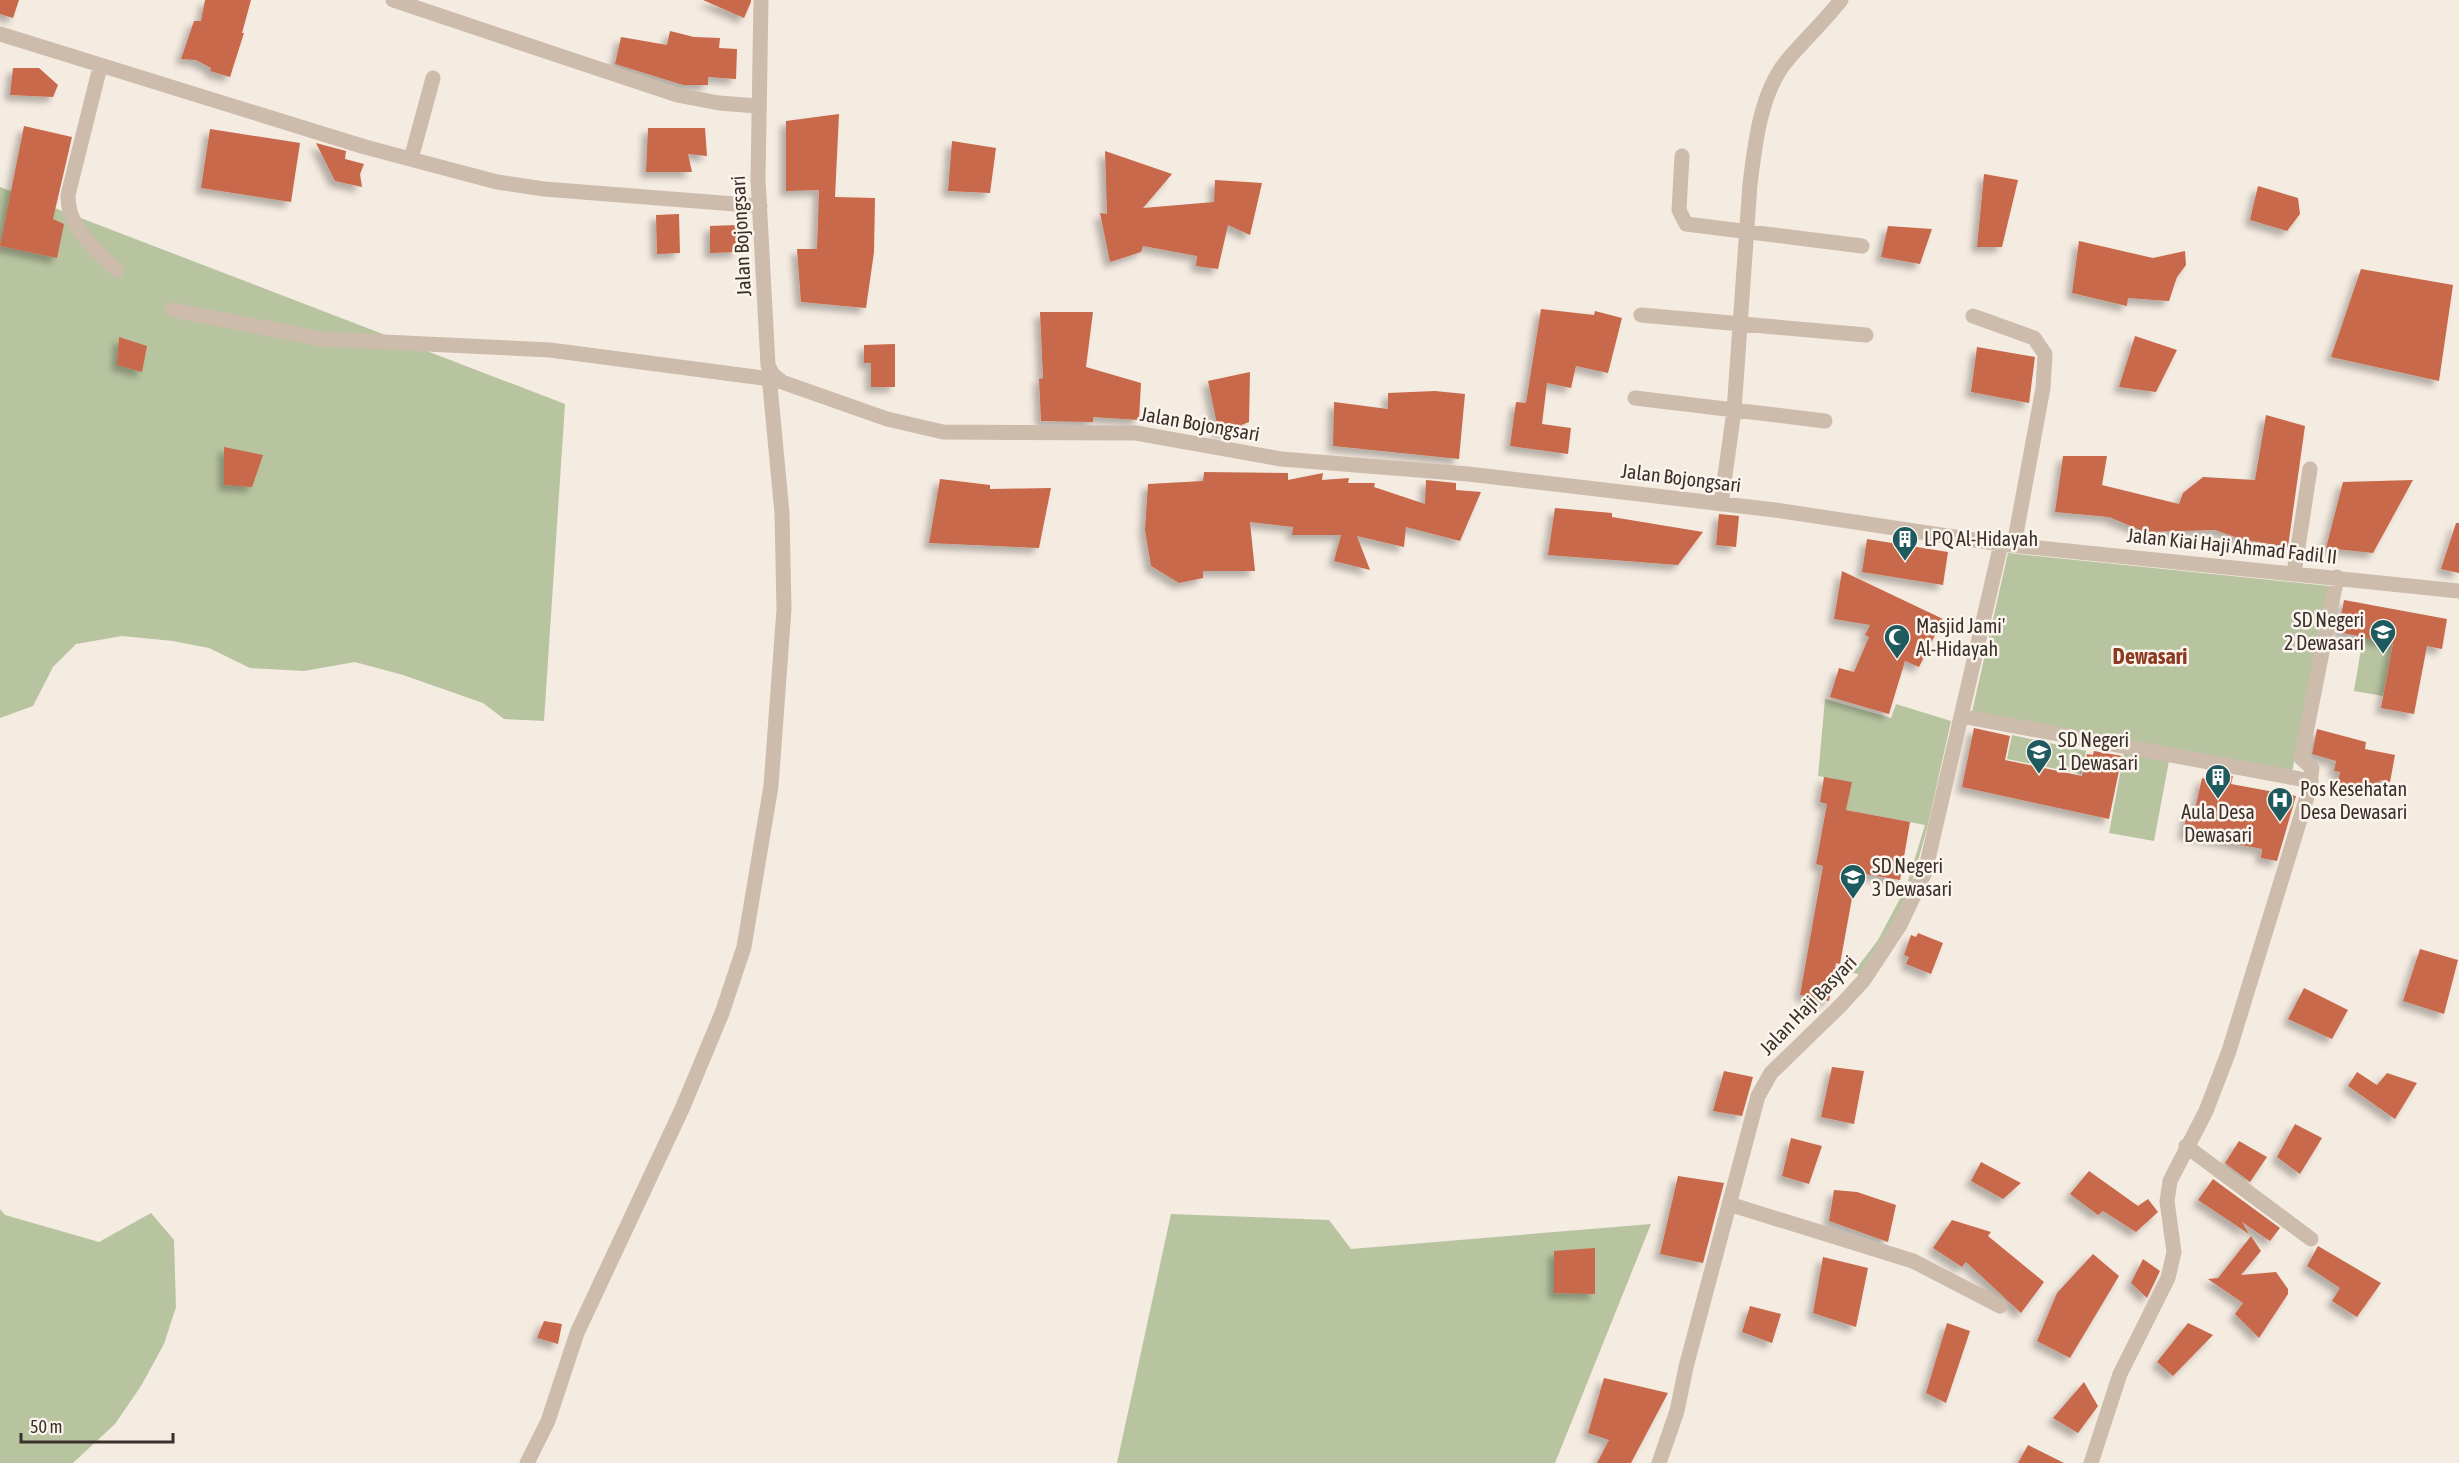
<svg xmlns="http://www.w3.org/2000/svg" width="2459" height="1463" font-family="'Asap Condensed',sans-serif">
  <defs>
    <filter id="shadow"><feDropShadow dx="-5.5" dy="5.5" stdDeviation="3" flood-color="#0004"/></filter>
  </defs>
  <rect width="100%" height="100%" fill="#f4ebe1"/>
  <!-- green -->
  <path fill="#b8c4a0" d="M 0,187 L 565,404 L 544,721 L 504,719 L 483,703 L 403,675 L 355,662 L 304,671 L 250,668 L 209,648 L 173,641 L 122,636 L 76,644 L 53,667 L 33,706 L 0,718 Z
    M 2008,553 L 2329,586 L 2292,772 L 1972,712 Z
    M 2363,637 L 2393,643 L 2383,696 L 2354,691 Z
    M 1825,699 L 1891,718 L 1896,704 L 1951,721 L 1928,825 L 1912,882 L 1908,881 L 1925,825 L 1846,810 L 1851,782 L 1818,776 Z
    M 2012,735 L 2086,751 L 2081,774 L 2007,759 Z
    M 2124,753 L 2169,761 L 2154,841 L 2109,833 Z
    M 1905,889 L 1909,889 L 1901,910 L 1859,974 L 1853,973 L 1878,940 Z
    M 0,1209 L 5,1215 L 99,1242 L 151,1213 L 174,1240 L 176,1307 L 164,1344 L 141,1386 L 115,1424 L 73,1463 L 0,1463 Z
    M 1171,1214 L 1329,1220 L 1351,1249 L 1651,1224 L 1555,1463 L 1117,1463 Z"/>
  <!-- building -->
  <path fill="#c8694b" filter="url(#shadow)" d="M 0,0 L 19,0 L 13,18 L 0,14 Z
    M 205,0 L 251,0 L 242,33 L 244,33 L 230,77 L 210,71 L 211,68 L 196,60 L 181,59 L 194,21 L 201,21 Z
    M 703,0 L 751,0 L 751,2 L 744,18 Z
    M 670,31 L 694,37 L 720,38 L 719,48 L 737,49 L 736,79 L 708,77 L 708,85 L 683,85 L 615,64 L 621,37 L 667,45 Z
    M 13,68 L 39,68 L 58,85 L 53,97 L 10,95 Z
    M 839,114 L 835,197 L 875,198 L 874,252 L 866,308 L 801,302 L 797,249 L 817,249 L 819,190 L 786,191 L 786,121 Z
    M 24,126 L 72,137 L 53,219 L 64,224 L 57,258 L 0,246 Z
    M 648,128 L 705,128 L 707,156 L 688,154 L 692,172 L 646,172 Z
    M 210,129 L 300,143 L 291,202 L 201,188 Z
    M 952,141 L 996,148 L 990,193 L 948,191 Z
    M 316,143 L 346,151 L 345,159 L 364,164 L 360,174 L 362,187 L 335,181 Z
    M 1105,151 L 1172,174 L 1143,208 L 1214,202 L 1215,180 L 1262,183 L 1250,235 L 1228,225 L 1218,269 L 1196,266 L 1197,256 L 1143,246 L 1141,252 L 1110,262 L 1100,213 L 1107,214 Z
    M 1984,174 L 2018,180 L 2002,247 L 1977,247 Z
    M 2258,186 L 2298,198 L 2300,214 L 2287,231 L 2250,220 Z
    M 679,214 L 680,253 L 657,254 L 656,215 Z
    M 738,225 L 738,252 L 710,253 L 710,226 Z
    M 1888,226 L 1932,229 L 1920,264 L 1881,257 Z
    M 2079,241 L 2153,258 L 2185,251 L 2186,265 L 2177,277 L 2169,301 L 2128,298 L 2127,306 L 2072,293 Z
    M 2361,269 L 2453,285 L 2439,381 L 2331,357 Z
    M 1541,309 L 1594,315 L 1595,311 L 1622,318 L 1608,373 L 1576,366 L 1571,388 L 1547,383 L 1542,424 L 1571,428 L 1568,454 L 1510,446 L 1516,402 L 1526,403 Z
    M 1040,312 L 1093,312 L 1086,367 L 1141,383 L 1139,420 L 1093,417 L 1093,422 L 1041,421 L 1039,379 L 1043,378 Z
    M 2135,336 L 2177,350 L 2156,392 L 2119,387 Z
    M 119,337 L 147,346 L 142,372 L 117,365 Z
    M 895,344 L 895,387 L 871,387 L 871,363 L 864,363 L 864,345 Z
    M 1977,347 L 2035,357 L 2029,403 L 1971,392 Z
    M 1250,372 L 1249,422 L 1219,434 L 1208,381 Z
    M 1435,391 L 1465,394 L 1459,459 L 1333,446 L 1334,402 L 1388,409 L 1388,393 Z
    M 2266,415 L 2305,426 L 2288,547 L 2241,539 L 2215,530 L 2145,532 L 2109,517 L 2055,512 L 2063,456 L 2107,456 L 2102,485 L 2179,504 L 2183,493 L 2203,477 L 2255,480 Z
    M 224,447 L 263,455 L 252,487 L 224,485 Z
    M 1204,472 L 1288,473 L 1288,480 L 1323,473 L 1322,480 L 1349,478 L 1348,483 L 1375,483 L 1374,487 L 1425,504 L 1426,480 L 1456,483 L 1456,490 L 1481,492 L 1460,541 L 1406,527 L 1404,547 L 1357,536 L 1370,570 L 1334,561 L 1341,535 L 1292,535 L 1293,527 L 1250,522 L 1255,571 L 1203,571 L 1203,578 L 1179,583 L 1151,566 L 1145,530 L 1148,484 L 1203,481 Z
    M 940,479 L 990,485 L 990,489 L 1051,488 L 1039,548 L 929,543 Z
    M 2413,480 L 2373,553 L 2326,548 L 2343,482 Z
    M 1555,508 L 1612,513 L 1612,517 L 1703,532 L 1678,565 L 1548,555 Z
    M 1719,514 L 1739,516 L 1736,547 L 1716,545 Z
    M 2456,523 L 2459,523 L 2459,573 L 2441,569 Z
    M 1867,539 L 1948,552 L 1943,585 L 1862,572 Z
    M 1842,571 L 1943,619 L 1919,667 L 1905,661 L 1889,714 L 1830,697 L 1839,668 L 1854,672 L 1869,637 L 1865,635 L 1870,625 L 1834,619 Z
    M 2344,600 L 2447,619 L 2442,649 L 2427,646 L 2414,714 L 2381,708 L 2393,643 L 2338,632 Z
    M 1974,728 L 2010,736 L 2005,760 L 2082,776 L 2087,754 L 2093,755 L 2094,751 L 2122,756 L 2109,819 L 1962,787 Z
    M 2317,729 L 2366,742 L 2365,749 L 2395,755 L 2390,782 L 2380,780 L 2379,789 L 2358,785 L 2357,790 L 2337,787 L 2340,772 L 2334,771 L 2336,761 L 2312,754 Z
    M 2213,773 L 2233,776 L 2231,784 L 2296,796 L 2277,861 L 2261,858 L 2262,849 L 2183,834 L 2188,809 L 2195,810 L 2202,778 L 2212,780 Z
    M 1824,777 L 1852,782 L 1846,810 L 1910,822 L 1900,880 L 1859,873 L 1859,877 L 1856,876 L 1840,964 L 1836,963 L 1829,1001 L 1800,995 L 1823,866 L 1816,864 L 1827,804 L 1820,802 Z
    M 1918,933 L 1943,943 L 1931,974 L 1906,964 L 1909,957 L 1904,955 L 1911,935 L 1916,937 Z
    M 2420,949 L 2458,960 L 2444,1014 L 2403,1001 Z
    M 2304,988 L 2348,1010 L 2332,1039 L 2288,1019 Z
    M 1832,1067 L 1864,1071 L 1854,1124 L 1821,1117 Z
    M 1724,1071 L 1753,1077 L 1742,1116 L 1713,1111 Z
    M 2357,1072 L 2377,1085 L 2387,1073 L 2417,1083 L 2395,1119 L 2348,1086 Z
    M 2295,1124 L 2322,1138 L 2300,1174 L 2277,1157 Z
    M 1791,1138 L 1822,1146 L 1809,1184 L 1782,1176 Z
    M 2239,1141 L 2267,1157 L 2250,1182 L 2225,1163 Z
    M 1981,1162 L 2021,1183 L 2003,1199 L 1971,1181 Z
    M 2089,1171 L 2138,1206 L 2148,1199 L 2158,1212 L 2136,1232 L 2103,1211 L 2098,1215 L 2070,1194 Z
    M 1678,1176 L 1724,1183 L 1703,1263 L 1660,1254 Z
    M 2213,1179 L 2280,1228 L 2270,1241 L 2242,1222 L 2249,1234 L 2198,1200 Z
    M 1834,1190 L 1857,1192 L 1896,1205 L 1888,1242 L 1829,1221 Z
    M 1952,1220 L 1991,1232 L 1988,1236 L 2044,1282 L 2021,1313 L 1966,1262 L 1962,1267 L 1933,1248 Z
    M 2251,1236 L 2261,1251 L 2241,1275 L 2276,1272 L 2288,1289 L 2288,1294 L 2259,1338 L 2235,1314 L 2243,1303 L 2208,1279 L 2218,1278 Z
    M 2318,1246 L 2381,1283 L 2357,1317 L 2332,1301 L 2340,1288 L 2307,1266 Z
    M 1595,1248 L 1595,1294 L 1554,1293 L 1554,1251 Z
    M 2093,1254 L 2119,1276 L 2070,1358 L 2037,1341 L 2057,1293 Z
    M 1823,1257 L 1868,1268 L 1856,1327 L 1813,1313 Z
    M 2143,1259 L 2160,1271 L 2147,1298 L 2131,1283 Z
    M 1750,1306 L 1781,1314 L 1772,1343 L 1742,1332 Z
    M 544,1321 L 562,1324 L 558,1344 L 537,1338 Z
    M 1947,1323 L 1970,1331 L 1946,1403 L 1926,1393 Z
    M 2188,1323 L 2213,1335 L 2173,1376 L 2157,1362 Z
    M 1604,1378 L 1668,1393 L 1631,1463 L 1597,1463 L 1609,1440 L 1588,1433 Z
    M 2084,1382 L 2098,1406 L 2078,1433 L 2053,1418 Z
    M 2028,1445 L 2064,1463 L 2018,1463 Z"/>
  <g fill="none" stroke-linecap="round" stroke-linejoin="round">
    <!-- minor -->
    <path stroke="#cdbbac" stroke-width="15" d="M 393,0 L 677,95 L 719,103 L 757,106
      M 761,0 L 758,179 L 768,365 L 773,375 L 782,382 L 887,419 L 943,432 L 1136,433 L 1281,459 L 1468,474 L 1775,510 L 2001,544 L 2459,591
      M 0,34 L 365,147 L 497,182 L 544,189 L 760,206
      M 100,67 L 68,195 C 67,228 95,248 117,270
      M 1682,156 L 1679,210 L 1686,224 L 1862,246
      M 411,159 L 433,78
      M 173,310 L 322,339 L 550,350 L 771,379
      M 1641,315 L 1866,335
      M 1973,316 L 2034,338 L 2045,354 L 2043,388 L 2014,545
      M 1635,398 L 1825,421
      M 1721,504 L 1734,411 L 1750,184 C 1755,145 1760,95 1785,63 C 1803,41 1824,22 1841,0
      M 2294,573 L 2310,469
      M 1961,716 L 2311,781
      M 2186,1146 L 2311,1239
      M 1729,1204 L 1913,1261 L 2000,1306
      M 527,1463 L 548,1421 L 577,1333 L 682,1109 L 722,1013 L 744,947 L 771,786 L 784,609 L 782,513 L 770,386 L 773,375
      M 1659,1463 L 1677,1411 L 1686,1367 L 1758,1096 L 1771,1073 L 1841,1005 L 1863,981 L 1900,925 L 1925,872 L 2001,544
      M 2091,1463 L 2120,1374 L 2168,1278 L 2174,1252 L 2167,1201 L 2170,1181 L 2206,1111 L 2229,1051 L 2309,790 L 2312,768 L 2301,758 L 2337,577"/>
  </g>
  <!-- icons -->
  <defs>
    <g id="building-pin" transform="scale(1.35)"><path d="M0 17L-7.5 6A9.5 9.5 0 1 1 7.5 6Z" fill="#1f5a5e" stroke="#fbf5ee"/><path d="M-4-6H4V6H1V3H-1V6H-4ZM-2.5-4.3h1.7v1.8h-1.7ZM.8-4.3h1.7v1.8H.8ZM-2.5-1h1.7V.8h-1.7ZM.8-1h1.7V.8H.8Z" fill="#fff"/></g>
    <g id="school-pin" transform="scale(1.35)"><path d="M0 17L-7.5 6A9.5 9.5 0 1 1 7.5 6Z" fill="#1f5a5e" stroke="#fbf5ee"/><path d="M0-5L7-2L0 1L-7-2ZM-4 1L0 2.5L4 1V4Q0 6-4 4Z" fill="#fff"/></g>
    <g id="mosque-pin" transform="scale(1.35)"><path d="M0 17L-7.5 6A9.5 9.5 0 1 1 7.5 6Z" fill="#1f5a5e" stroke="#fbf5ee"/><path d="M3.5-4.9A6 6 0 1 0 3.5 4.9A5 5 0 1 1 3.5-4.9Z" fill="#fff"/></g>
    <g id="hospital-pin" transform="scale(1.35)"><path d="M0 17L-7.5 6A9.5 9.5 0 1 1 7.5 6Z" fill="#1f5a5e" stroke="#fbf5ee"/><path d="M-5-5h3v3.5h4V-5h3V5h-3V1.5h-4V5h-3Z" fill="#fff"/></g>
  </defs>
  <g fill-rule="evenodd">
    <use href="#building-pin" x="1905" y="539"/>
    <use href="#school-pin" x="2383" y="632"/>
    <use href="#mosque-pin" x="1897" y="637"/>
    <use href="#school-pin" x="2039" y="752"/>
    <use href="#building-pin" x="2218" y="777"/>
    <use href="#hospital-pin" x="2280" y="800"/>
    <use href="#school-pin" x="1853" y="877"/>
  </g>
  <g text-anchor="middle" stroke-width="5" stroke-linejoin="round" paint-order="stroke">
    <!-- street labels -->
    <g font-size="20" fill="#3b302b" stroke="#fbf5ee">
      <text transform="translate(741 236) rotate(-93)" y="7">Jalan Bojongsari</text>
      <text transform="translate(1200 424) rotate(10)" y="7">Jalan Bojongsari</text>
      <text transform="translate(1681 478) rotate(7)" y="7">Jalan Bojongsari</text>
      <text transform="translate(2232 546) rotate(6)" y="7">Jalan Kiai Haji Ahmad Fadil II</text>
      <text transform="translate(1808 1005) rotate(-46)" y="7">Jalan Haji Basyari</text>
    </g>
    <!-- poi labels -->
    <g font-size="20" fill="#3b302b" stroke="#fbf5ee" text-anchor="start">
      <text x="1924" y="546">LPQ Al-Hidayah</text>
      <text x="2364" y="627" text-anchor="end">SD Negeri<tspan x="2364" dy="23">2 Dewasari</tspan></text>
      <text x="1916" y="633">Masjid Jami'<tspan x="1916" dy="23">Al-Hidayah</tspan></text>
      <text x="2058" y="747">SD Negeri<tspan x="2058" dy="23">1 Dewasari</tspan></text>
      <text x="2300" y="796">Pos Kesehatan<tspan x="2300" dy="23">Desa Dewasari</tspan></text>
      <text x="2218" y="819" text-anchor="middle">Aula Desa<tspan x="2218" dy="23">Dewasari</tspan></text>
      <text x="1872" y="873">SD Negeri<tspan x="1872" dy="23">3 Dewasari</tspan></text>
    </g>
    <!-- quarter labels -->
    <g font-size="22" font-weight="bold" fill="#8c3b22" stroke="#fbf5ee">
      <text x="2150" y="664">Dewasari</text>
    </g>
  </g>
  <!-- scale -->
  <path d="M21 1433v9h152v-9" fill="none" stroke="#3b302b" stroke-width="3"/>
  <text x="30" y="1433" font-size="18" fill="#3b302b" stroke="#fbf5ee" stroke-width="4.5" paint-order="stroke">50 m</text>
</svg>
